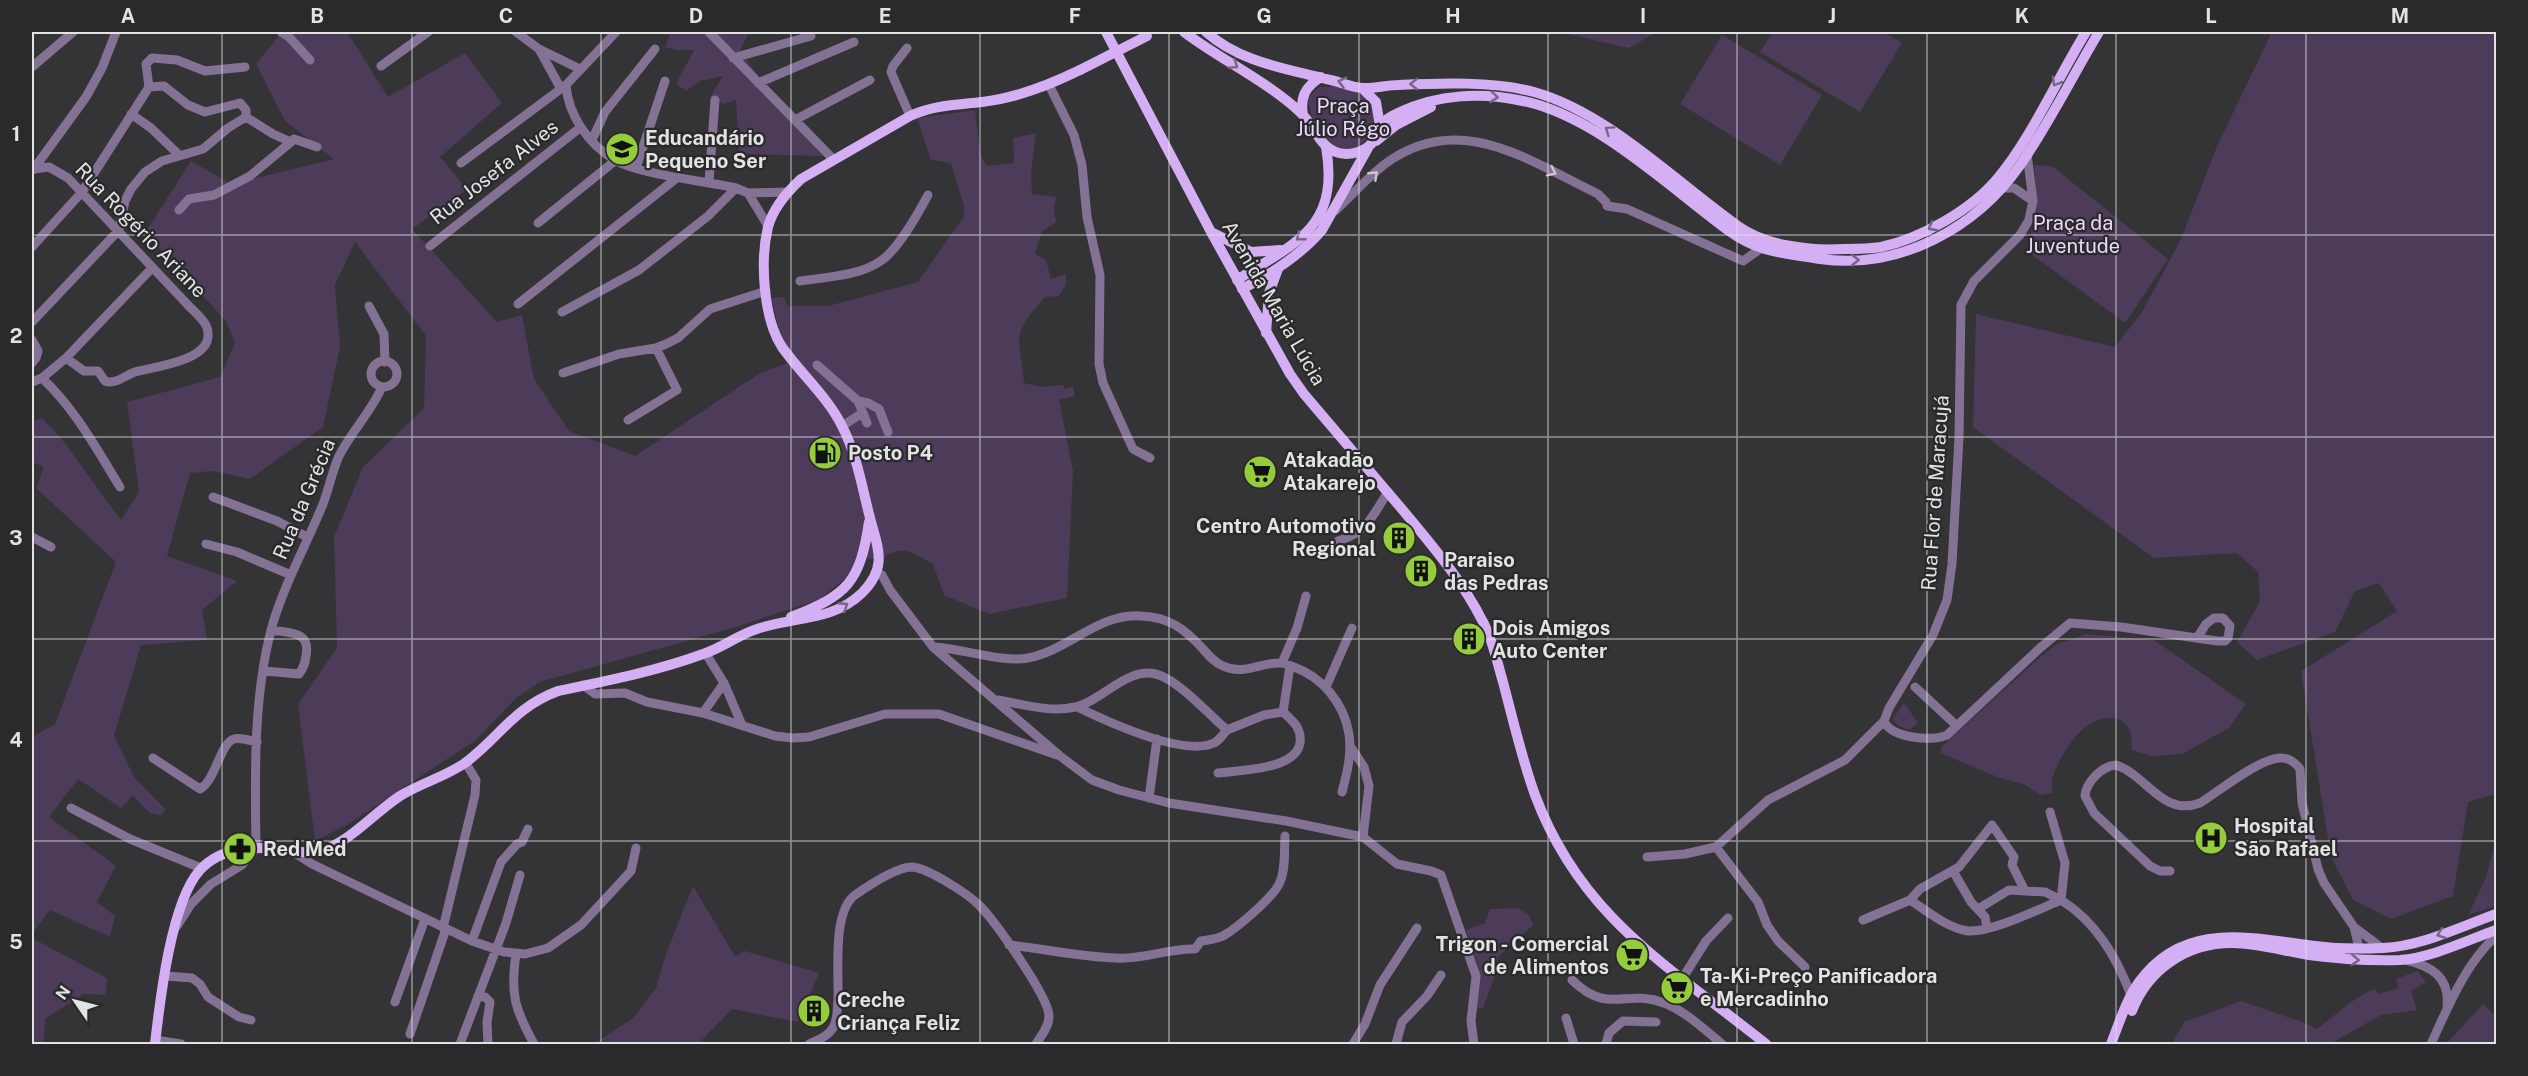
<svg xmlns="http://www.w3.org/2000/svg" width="2528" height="1076" font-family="'Public Sans',sans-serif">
  <rect width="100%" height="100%" fill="#343335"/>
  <!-- green -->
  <path fill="#4c3c59" d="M 282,32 L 347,32 L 388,97 L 465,53 L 502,103 L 440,157 L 467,189 L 412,229 L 497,322 L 522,315 L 534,379 L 569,431 L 635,456 L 760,373 L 788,363 L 771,298 L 784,297 L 788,306 L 828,306 L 918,282 L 964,216 L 964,206 L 951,163 L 931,160 L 917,118 L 975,110 L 980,151 L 986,166 L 1014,163 L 1013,138 L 1036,133 L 1031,174 L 1032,194 L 1056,197 L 1054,209 L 1056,222 L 1042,231 L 1035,254 L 1046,260 L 1051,279 L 1066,274 L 1066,285 L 1059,296 L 1045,297 C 1009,337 1020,335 1024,383 L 1041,387 L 1064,385 L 1065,389 L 1073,386 L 1075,396 L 1059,400 L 1073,471 L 1067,598 L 989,614 L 944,595 L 933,564 C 910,552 903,543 880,560 L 859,557 L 847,577 L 820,599 L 736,627 L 540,682 L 516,698 L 476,740 L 347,825 L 315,841 L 298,704 L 337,648 L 334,537 L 363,467 L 424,408 L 426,336 L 355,242 L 335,285 L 340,347 L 323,427 L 250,479 L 213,471 L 190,473 L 167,556 L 237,581 L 202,610 L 207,640 L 141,645 L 114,736 L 134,777 L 165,809 L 162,815 C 148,816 142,805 133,795 L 121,808 L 78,779 L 49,817 L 116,866 L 97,902 L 115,916 L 110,937 L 50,910 L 32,934 L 32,737 L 55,724 L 116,562 L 36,488 L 44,467 L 32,462 L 32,422 L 42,418 L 61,438 L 121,520 L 139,492 L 127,402 L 220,377 L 235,343 L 226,321 L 145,233 L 191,161 L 231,184 L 334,159 L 285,121 L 256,64 Z
    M 671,32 L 749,32 L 740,50 L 788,118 L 823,156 L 739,154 L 736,100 L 724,104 L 710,97 L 723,76 L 700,81 L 686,91 L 676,84 L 694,50 L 677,50 L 665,47 Z
    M 1559,32 L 1657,32 L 1629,48 Z
    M 1773,32 L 1883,32 L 1902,43 L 1860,112 L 1760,52 Z
    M 2272,32 L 2496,32 L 2496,794 L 2468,802 L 2453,896 L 2391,919 L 2353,900 L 2331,857 L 2301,671 L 2397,611 L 2379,583 L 2355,591 L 2335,632 L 2257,660 L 2237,642 L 2260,601 L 2258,572 L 2237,553 L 2154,558 L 1973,427 L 1976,314 L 2115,347 L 2142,312 L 2181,239 L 2217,146 Z
    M 1722,35 L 1822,95 L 1780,165 L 1680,104 Z
    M 1339,86 C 1351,90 1364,93 1372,104 C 1382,121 1365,150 1346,150 C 1323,151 1307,116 1309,97 L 1319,87 Z
    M 2034,165 L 2052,166 L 2168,259 L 2125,323 L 2027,251 L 2037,206 Z
    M 2086,634 L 2154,640 L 2246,704 L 2229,728 L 2182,754 L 2152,756 L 2132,750 C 2131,744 2132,736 2130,731 C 2122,710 2094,718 2082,730 C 2071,740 2059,759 2054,774 C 2051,779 2052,787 2052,793 L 2040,795 L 2024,784 L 2000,778 L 1940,753 L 1941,747 L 2039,658 L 2057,644 Z
    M 1904,703 L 1918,723 L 1909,730 L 1899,726 L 1892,720 Z
    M 2496,840 L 2496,906 L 2468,915 L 2485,880 Z
    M 693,886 L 735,956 L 745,951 L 819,973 L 798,1022 L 732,1009 L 698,1044 L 594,1044 L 633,1018 L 656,988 L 666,954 Z
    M 1517,908 L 1529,915 L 1533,925 L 1498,957 L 1498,967 L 1483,1008 L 1476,1009 L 1479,968 L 1466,930 L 1485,923 L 1490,909 Z
    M 32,938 L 107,978 L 106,995 L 84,994 L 45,1019 L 44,1044 L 32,1044 Z
    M 2417,971 L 2426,982 L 2411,991 L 2417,1010 L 2381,1015 L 2330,1044 L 2172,1044 L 2184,1022 L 2241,1001 L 2305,1023 L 2317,1029 C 2336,1015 2353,997 2375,989 L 2378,994 L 2399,988 L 2396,979 Z
    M 2483,1004 L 2496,1017 L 2496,1043 L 2446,1044 Z"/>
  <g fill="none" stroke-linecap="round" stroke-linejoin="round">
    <!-- minor -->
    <path stroke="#847294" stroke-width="9" d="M 281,32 L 289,37 L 310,60
      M 516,32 L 539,49 L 580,69
      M 616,32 L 566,85 C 568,115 589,145 615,160 C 641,175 705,181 736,188 L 748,193 L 788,192
      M 709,32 L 833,159
      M 907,48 L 893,66 L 891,72 L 910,116
      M 539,49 L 561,89
      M 733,58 L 811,36
      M 381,66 L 428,32
      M 32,67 L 73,32
      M 758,83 L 854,42
      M 1049,85 L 1074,135 L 1082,165 L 1087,217 L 1100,275 L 1099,364 L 1103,383 L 1133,449 L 1150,458
      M 149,87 L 146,64 L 152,58 L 177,60 L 205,71 L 245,67
      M 131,114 L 151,128 L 179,155
      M 246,117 L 273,134 L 291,142 L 294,139 L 317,147
      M 795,120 L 870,80
      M 592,140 L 605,112 L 655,49
      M 2027,154 L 2033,201 L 2029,220 L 2020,235 L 1974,281 L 1961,305 L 1959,438 L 1952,564 L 1947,600 L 1933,635 L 1889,708 L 1884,721 C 1891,738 1932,742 1947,735 L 2040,648 L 2070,623 L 2121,627 L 2217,641 L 2225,641 L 2228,638 L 2230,626 L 2223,618 L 2214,618 L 2206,624 L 2197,638
      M 461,163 L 566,85
      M 636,168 L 665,81
      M 34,169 L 49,167 L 68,178 L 187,304 C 194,312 208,322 208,333 C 211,361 153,367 135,372 C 126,375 115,385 105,381 L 98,371 L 84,371 L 66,358
      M 33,170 L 86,97 L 102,68 L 116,32
      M 709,182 L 715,100
      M 2001,188 L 2014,188 L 2033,201
      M 748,193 L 768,226
      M 179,210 L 189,199 L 214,195 L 250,176 L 291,142
      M 1335,211 C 1351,196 1367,178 1385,164 C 1459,109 1529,161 1598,194 L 1606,202 L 1607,206 L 1627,209 L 1743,261 L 1760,249
      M 538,223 L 616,160
      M 430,246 L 581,127
      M 32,247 L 82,192 L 149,87 L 164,86 L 188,105 L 205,112 L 240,103 L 246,110 L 246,117
      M 800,281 C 826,277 861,276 882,260 C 898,249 919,212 928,195
      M 518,304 L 678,177
      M 369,306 L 384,334 L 385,362
      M 562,312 L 639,270 L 708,216 L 736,188
      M 32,322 L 119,230 L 125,201 L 131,189 L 145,172 L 162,161 L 203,149 L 228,128 L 246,117
      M 32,340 L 38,351 L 36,358 L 32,363
      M371 374a13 13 0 1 1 26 0a13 13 0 1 1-26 0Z
      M 817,365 L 858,401 L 868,403 L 879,409 L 888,432
      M 563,373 L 619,354 L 656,348 L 666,344 L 678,338 L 710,309 L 766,291
      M 42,378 C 75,409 96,448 120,487
      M 32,382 L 42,378 L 66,358 L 152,268
      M 858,401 L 867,423
      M 628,420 L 677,390 L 656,348
      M 842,426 L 861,414
      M 213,497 L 277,521 L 307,537
      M 32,537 L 51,547
      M 1338,541 C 1368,532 1372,516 1388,492
      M 206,544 L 237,552 L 291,575
      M 877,573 L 882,575 L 890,590 L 933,647 L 1060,756 L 1092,780 L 1119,790 L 1169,803 L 1286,821 L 1363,837 L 1397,864 L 1431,871 L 1441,875 L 1476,976 L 1471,1021 L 1474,1044
      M 933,647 C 962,648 1001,663 1028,658 C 1069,650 1098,613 1141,616 C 1169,617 1185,629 1203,649 C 1209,656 1215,663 1223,666 C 1244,676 1260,662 1281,663 C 1285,663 1290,666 1294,667 C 1322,677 1344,703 1349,734 C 1352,754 1347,773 1342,792
      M 706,654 L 724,683 L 742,725
      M 1282,663 L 1297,628 L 1306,596
      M 264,671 L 299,674 C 304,668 305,663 306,656 C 311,631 290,633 271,630
      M 583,685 L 595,694 L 625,693 L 647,702 L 703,713 L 775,736 L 793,738 L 809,737 L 885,714 L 939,714 L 1057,755
      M 1326,687 L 1352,628
      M 1915,687 L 1957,726
      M 998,700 C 1022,704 1050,713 1075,707 C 1101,702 1129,664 1159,675 C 1181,683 1208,714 1227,730
      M 1077,707 C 1106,721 1183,757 1214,743 C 1220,740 1223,734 1227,730
      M 1283,712 L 1290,666
      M 703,713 L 724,683
      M 1350,746 L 1364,767 L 1369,786 L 1363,837
      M 153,758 L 200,789 C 216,780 220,743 234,739 C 240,737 251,741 257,742
      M 1218,773 C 1240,770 1296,770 1300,743 C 1302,728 1293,721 1283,712 L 1264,715 L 1227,730
      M 1149,798 L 1157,739
      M 71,808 L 130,839 L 201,868
      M 1716,847 L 1758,902 L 1767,925 L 1778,941 L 1805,967
      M 293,852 L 312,864 L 472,941 L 504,952 L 525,954 L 548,948 L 581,925 L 631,871 L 636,848
      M 1647,857 L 1685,854 L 1716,847 L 1768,800 L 1845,760 L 1884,721
      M 1953,871 L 1971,902 L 1985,917 L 1987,928
      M 2170,871 L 2160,871 L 2150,866 L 2094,813 L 2085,796 C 2086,782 2102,766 2116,765 C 2148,776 2162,817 2200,803 C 2218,792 2261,757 2281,758 C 2289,758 2296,763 2300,769 L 2302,803 L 2318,869 L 2324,883 L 2354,927 L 2359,948
      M 1910,900 L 1920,889 L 1959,867 L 1992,825 L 2014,857 L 2012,865 L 2025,891
      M 1978,909 L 2009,890 L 2045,892 L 2061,900 L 2065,863 L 2050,812
      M 1863,920 L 1910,900 C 1927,911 1947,928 1968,931 C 1990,933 2039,909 2061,900 C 2096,922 2116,956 2131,995
      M 177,926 L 191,904 L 211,884 L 242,865 L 256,848 C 255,776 253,700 271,630 C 283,586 306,546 323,504 C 329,488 332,472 339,456 C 351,432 371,412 382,387
      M 2354,927 L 2382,948
      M 443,928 L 475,795 L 476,780 L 465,762
      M 472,941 L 501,862 L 517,844 L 522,842 L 528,829
      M 1009,945 C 1045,949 1081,957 1116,958 C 1143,960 1168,948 1195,949 L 1201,941 C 1209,940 1216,939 1223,936 C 1237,928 1275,896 1280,882 C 1286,868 1284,850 1285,836
      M 516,954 C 510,995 515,1009 534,1044
      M 2406,960 C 2431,966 2450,977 2447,1006
      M 166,976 L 192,978 L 200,984 L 208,997 L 239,1017 L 251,1020
      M 1682,979 L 1706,941 L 1728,918
      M 1572,980 C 1609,1016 1625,988 1664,1003 C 1685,1011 1705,1030 1722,1044
      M 478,996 L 485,997 L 490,1002 L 487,1022 L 488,1044
      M 395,1002 L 425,919
      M 1566,1018 L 1574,1044
      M 410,1034 L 446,929
      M 155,1040 L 181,1044
      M 460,1044 L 506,923 L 520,875
      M 809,1044 C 818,1040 829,1036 834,1026 C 838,1018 837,1008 838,999 C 839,972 832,912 855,895 C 868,886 897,867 912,867 C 928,868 968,894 979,905 C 994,920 1049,997 1049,1016 C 1049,1027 1041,1036 1036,1044
      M 1353,1044 L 1365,1024 L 1380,985 L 1417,928
      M 1396,1044 L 1402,1022 L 1427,996 L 1441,975
      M 1606,1044 L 1609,1033 L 1623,1021 L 1656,1022
      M 2431,1044 C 2448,1007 2465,964 2496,936"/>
    <!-- major -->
    <path stroke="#d4aff4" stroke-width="10" d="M 1106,32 L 1211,232 L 1290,374 L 1304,394 C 1336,432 1369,470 1401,508 C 1431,544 1462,580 1483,622 C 1493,640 1497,662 1503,682 C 1513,720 1522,759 1535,795 C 1581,918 1670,967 1766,1044
      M 1184,32 C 1221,60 1267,81 1301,113 C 1315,126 1319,148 1339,153 C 1351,156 1368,151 1374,140 C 1377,135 1378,129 1381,125 C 1385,119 1393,115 1400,112 C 1438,94 1482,92 1523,101 C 1596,116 1669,187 1729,231 C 1759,253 1784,253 1820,259 C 1899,270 1976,229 2021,164 C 2050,122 2073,75 2099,32
      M 1206,32 C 1240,62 1284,68 1326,79 C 1338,81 1350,87 1362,88 C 1373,89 1387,85 1398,85 C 1440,83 1494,81 1534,92 C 1607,112 1677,183 1738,226 C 1766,246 1811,251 1844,249 C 1856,249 1869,249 1881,247 C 1920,239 1971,210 1997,179 C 2032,137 2057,79 2086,32
      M 1362,88 L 1376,102 L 1380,126
      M 1303,115 C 1300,97 1305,87 1321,77
      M 1376,141 L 1396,125 L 1431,107
      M 1211,232 L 1251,252 L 1280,250
      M 1237,280 C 1296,242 1340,228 1326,147
      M 1242,289 C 1271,274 1300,256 1322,230 L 1368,148
      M 1266,333 L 1269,293 L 1278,269
      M 791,617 C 848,595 860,582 869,522
      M 2132,1011 C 2148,969 2187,943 2232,943 C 2258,943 2283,951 2309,955 C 2339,959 2369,961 2400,960 C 2431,958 2468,940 2496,930
      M 155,1044 C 160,1000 171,902 200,870 C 222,846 256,846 285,850 C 297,852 311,854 322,851 C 352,840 374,813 400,796 C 421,783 445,777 465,763 C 500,737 513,708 558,691 C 606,681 657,671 703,654 C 722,648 738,635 757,629 C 794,616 832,622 862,593 C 888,567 878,548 870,518 C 862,487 857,455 842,426 C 827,396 801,374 782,347 C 763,318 760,260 768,227 C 773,208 787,192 801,179 L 910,116 C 934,105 956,105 982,102 C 1017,98 1049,85 1080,70
      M 2111,1044 C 2119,1024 2126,1000 2139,982 C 2184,920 2250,938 2315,946 C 2337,949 2360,949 2383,948 C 2422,946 2460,927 2496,914"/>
    <!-- major-bridge -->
    <path stroke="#d4aff4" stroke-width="10" d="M 1080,70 L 1147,36"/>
  </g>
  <!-- one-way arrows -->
  <defs><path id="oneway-chevron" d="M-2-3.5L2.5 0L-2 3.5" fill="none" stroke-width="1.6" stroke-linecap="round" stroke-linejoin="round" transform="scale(1.5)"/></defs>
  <g stroke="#766585">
    <use href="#oneway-chevron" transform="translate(1234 65) rotate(34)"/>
    <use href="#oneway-chevron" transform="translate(1342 82) rotate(-166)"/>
    <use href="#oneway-chevron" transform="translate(2056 82) rotate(120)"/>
    <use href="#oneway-chevron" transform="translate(1414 84) rotate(179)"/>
    <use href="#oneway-chevron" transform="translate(1494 97) rotate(6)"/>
    <use href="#oneway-chevron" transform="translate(1609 130) rotate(-145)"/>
    <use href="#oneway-chevron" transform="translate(1932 227) rotate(152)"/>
    <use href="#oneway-chevron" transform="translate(1300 237) rotate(141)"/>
    <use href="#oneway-chevron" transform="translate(1855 260)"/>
    <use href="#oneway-chevron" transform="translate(844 606) rotate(-33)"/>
    <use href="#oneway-chevron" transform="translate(2441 934) rotate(160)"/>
    <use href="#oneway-chevron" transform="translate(2355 960) rotate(3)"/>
  </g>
  <g stroke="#ccc7d0">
    <use href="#oneway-chevron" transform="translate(1552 172) rotate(26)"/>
    <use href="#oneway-chevron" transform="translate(1374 175) rotate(-43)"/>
  </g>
  <!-- grid -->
  <path fill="none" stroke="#e4e3e4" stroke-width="1.5" stroke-opacity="0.55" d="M 222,32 L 222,1044M 412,32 L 412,1044M 601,32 L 601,1044M 791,32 L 791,1044M 980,32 L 980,1044M 1169,32 L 1169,1044M 1359,32 L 1359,1044M 1548,32 L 1548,1044M 1737,32 L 1737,1044M 1927,32 L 1927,1044M 2116,32 L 2116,1044M 2306,32 L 2306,1044M 32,235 L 2496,235M 32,437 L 2496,437M 32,639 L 2496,639M 32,841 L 2496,841"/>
  <!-- icons -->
  <defs>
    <g id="school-disc" transform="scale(1.725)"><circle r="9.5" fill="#94cc3c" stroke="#2a292b"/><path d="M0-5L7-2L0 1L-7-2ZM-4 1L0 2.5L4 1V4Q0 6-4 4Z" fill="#111"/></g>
    <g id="fuel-disc" transform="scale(1.725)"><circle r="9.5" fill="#94cc3c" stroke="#2a292b"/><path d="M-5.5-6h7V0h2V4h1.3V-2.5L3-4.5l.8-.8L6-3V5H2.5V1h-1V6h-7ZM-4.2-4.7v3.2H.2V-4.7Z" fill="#111"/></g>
    <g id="supermarket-disc" transform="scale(1.725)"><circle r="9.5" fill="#94cc3c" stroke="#2a292b"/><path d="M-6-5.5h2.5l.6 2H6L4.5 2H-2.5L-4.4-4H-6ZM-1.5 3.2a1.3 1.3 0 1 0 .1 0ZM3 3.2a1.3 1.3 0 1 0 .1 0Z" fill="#111"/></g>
    <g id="building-disc" transform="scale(1.725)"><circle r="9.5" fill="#94cc3c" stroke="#2a292b"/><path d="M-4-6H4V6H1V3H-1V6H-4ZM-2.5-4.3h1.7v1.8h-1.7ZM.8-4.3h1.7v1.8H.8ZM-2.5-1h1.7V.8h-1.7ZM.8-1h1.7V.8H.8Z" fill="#111"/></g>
    <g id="hospital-disc" transform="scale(1.725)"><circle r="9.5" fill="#94cc3c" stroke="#2a292b"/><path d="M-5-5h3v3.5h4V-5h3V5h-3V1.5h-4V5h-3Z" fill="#111"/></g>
    <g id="pharmacy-disc" transform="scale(1.725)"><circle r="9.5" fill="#94cc3c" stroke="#2a292b"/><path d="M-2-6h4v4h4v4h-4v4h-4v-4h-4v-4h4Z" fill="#111"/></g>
  </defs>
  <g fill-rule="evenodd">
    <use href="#school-disc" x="622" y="149"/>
    <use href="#fuel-disc" x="825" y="453"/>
    <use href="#supermarket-disc" x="1260" y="472"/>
    <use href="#building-disc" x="1399" y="538"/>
    <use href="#building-disc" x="1421" y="571"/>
    <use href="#building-disc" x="1469" y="639"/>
    <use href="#hospital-disc" x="2211" y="838"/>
    <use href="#pharmacy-disc" x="240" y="849"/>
    <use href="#supermarket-disc" x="1632" y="955"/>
    <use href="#supermarket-disc" x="1677" y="988"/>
    <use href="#building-disc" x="814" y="1011"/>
  </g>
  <g text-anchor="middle" stroke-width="4.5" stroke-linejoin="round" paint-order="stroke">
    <!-- park labels -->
    <g font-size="20" fill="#ecd8fd" stroke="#2a292b">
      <text x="1343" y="113">Praça<tspan x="1343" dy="23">Júlio Régo</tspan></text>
      <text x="2073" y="230">Praça da<tspan x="2073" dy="23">Juventude</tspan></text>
    </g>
    <!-- poi labels -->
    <g font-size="20" font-weight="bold" fill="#e4e3e4" stroke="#2a292b" text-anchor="start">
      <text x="645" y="145">Educandário<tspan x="645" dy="23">Pequeno Ser</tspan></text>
      <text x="848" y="460">Posto P4</text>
      <text x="1283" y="467">Atakadão<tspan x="1283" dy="23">Atakarejo</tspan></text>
      <text x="1376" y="533" text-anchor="end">Centro Automotivo<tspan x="1376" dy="23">Regional</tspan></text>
      <text x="1444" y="567">Paraiso<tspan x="1444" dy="23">das Pedras</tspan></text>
      <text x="1492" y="635">Dois Amigos<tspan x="1492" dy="23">Auto Center</tspan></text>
      <text x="2234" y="833">Hospital<tspan x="2234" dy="23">São Rafael</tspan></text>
      <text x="263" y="856">Red Med</text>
      <text x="1609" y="951" text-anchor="end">Trigon - Comercial<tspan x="1609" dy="23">de Alimentos</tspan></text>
      <text x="1700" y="983">Ta-Ki-Preço Panificadora<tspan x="1700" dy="23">e Mercadinho</tspan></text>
      <text x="837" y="1007">Creche<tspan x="837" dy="23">Criança Feliz</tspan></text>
    </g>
    <!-- street labels -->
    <g font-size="20" fill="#e4e3e4" stroke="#2a292b">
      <text transform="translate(494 172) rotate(-38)" y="7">Rua Josefa Alves</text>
      <text transform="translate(141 230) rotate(46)" y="7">Rua Rogério Ariane</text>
      <text transform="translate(1274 303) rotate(60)" y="7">Avenida Maria Lúcia</text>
      <text transform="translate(1935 493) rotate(-86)" y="7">Rua Flor de Maracujá</text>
      <text transform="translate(304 499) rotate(-67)" y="7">Rua da Grécia</text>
    </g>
  </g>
  <!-- border -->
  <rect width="2528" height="1076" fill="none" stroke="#2a292b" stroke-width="66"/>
  <!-- north arrow -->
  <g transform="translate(75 1001) rotate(305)" stroke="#2a292b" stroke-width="4.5" paint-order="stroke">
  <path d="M0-4.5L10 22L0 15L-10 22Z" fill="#e4e3e4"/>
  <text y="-9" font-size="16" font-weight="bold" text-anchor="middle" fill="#e4e3e4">N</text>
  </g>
  <rect x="33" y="33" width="2462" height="1010" fill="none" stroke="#e4e3e4" stroke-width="2"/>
  <g font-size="20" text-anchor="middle" font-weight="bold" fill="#e4e3e4">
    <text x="128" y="23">A</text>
    <text x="317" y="23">B</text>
    <text x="506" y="23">C</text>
    <text x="696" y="23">D</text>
    <text x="885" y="23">E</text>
    <text x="1075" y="23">F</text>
    <text x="1264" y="23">G</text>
    <text x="1453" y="23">H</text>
    <text x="1643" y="23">I</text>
    <text x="1832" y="23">J</text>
    <text x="2022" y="23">K</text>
    <text x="2211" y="23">L</text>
    <text x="2400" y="23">M</text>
    <text x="16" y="141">1</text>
    <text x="16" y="343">2</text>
    <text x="16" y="545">3</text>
    <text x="16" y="747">4</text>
    <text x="16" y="949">5</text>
  </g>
</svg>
